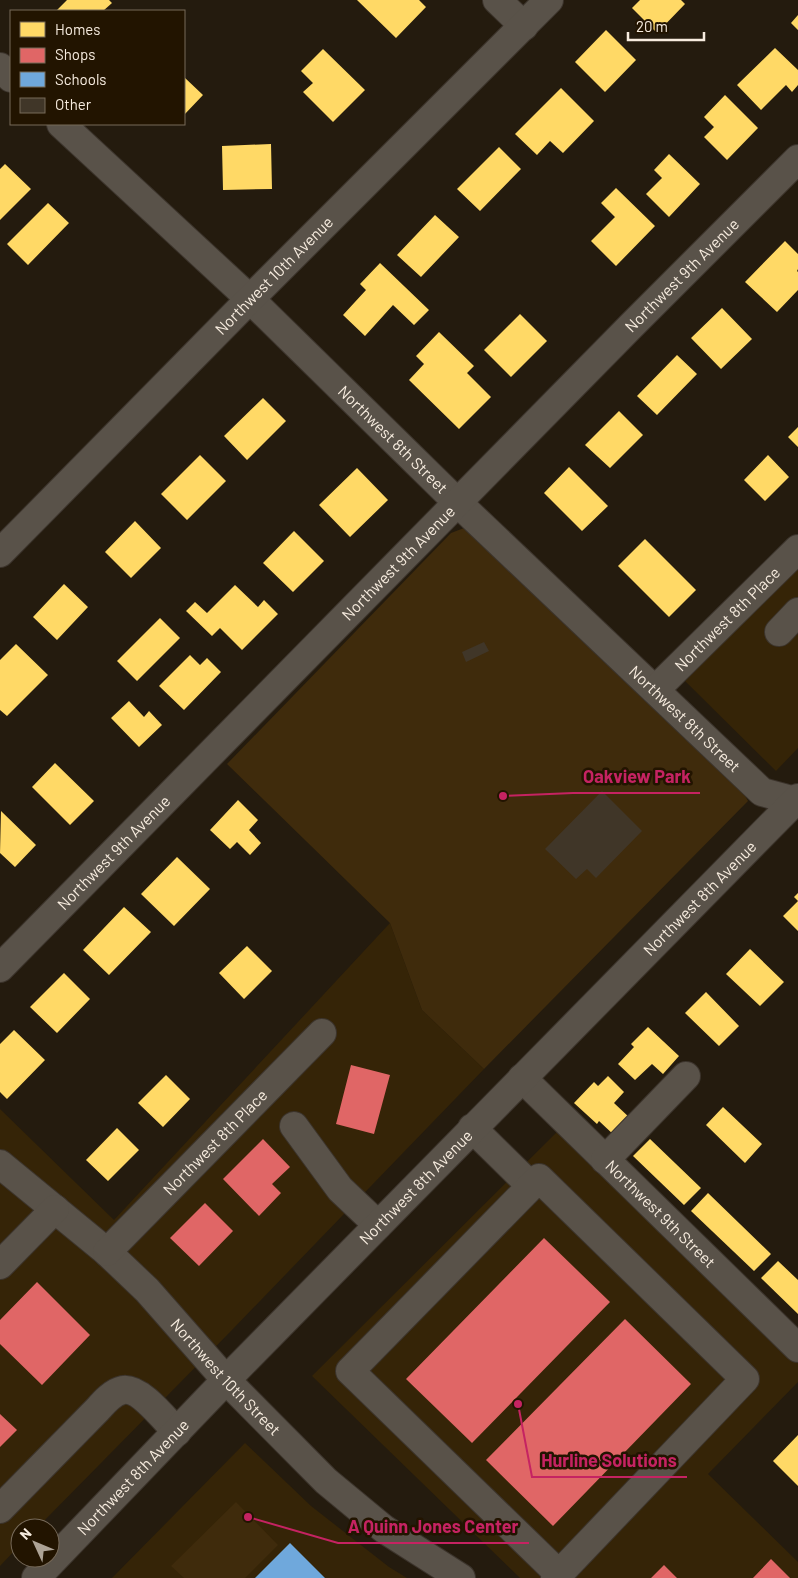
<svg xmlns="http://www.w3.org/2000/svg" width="798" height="1578" font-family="Barlow,sans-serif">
  <rect width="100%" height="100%" fill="#241b0e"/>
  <!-- built -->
  <path fill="#352407" d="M 798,567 L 798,748 L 776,771 L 685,681 Z
    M 390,923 L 422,1010 L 484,1069 L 231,1331 L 37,1528 L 20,1528 L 20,1545 L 0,1566 L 0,1109 L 114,1220 Z
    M 561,1128 L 798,1361 L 798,1382 L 708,1474 L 798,1562 L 798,1578 L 520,1578 L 312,1376 Z
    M 245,1443 L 311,1506 L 389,1567 L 407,1578 L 112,1578 Z"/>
  <!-- green -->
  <path fill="#3f2b0c" d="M 464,528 L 475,534 L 743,792 L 748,801 L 484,1069 L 422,1010 L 390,923 L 227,764 L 451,533 Z
    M 236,1502 L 278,1545 L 245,1578 L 184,1578 L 171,1566 Z"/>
  <!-- homes -->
  <path fill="#ffd966" d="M 67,0 L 109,0 L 112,3 L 103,11 L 56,11 Z
    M 357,0 L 419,0 L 426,7 L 396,38 Z
    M 640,0 L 681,0 L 685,4 L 657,33 L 632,8 Z
    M 798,15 L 798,30 L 791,23 Z
    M 606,30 L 636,60 L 605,92 L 575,62 Z
    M 775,48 L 798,70 L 798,85 L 792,92 L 786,85 L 761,110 L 737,85 Z
    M 323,49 L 365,90 L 333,122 L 303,92 L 313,83 L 301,71 Z
    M 184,77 L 203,95 L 184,115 Z
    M 561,88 L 594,121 L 563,153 L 550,141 L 537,155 L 515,134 Z
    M 725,95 L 758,128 L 727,160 L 704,137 L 714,127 L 704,117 Z
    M 271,144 L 272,189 L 223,190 L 222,146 Z
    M 499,147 L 521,169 L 480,211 L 457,189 Z
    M 669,154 L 700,184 L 669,217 L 646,194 L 662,178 L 654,170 Z
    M 5,164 L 31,189 L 0,220 L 0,169 Z
    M 616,188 L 655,226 L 616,266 L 591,241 L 615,217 L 601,203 Z
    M 48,203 L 69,223 L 28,265 L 7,244 Z
    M 435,215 L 459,237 L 421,277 L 397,255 Z
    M 785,241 L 798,254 L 798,269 L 797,271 L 798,272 L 798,290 L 777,312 L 745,282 Z
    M 380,263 L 429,310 L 414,325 L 393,305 L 365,336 L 343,315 L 366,290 L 360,284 Z
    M 722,308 L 752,339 L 721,369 L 691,338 Z
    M 520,314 L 547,341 L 511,377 L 484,350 Z
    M 439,332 L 474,366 L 467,373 L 491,397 L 459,429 L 409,380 L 424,364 L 416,356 Z
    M 677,355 L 697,374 L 657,415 L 637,396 Z
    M 263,398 L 286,421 L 247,460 L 224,436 Z
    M 619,411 L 643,435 L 610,468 L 585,445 Z
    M 798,427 L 798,447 L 788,437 Z
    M 200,455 L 226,481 L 187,520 L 161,494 Z
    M 768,455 L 789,477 L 765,501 L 744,480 Z
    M 569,467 L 608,506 L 582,531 L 544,493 Z
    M 357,468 L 388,500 L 350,537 L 319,505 Z
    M 135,521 L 161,548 L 131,578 L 105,552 Z
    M 294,531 L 324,561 L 293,592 L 263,563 Z
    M 645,539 L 696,590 L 669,617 L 618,566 Z
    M 64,584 L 88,607 L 57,640 L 33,617 Z
    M 235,585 L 258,607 L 264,600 L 278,614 L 242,650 L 220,628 L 212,636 L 186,611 L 195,602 L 207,613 Z
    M 160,618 L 180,638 L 137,681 L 117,661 Z
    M 16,644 L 48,675 L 7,716 L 0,710 L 0,660 Z
    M 190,655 L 200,665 L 207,658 L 221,672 L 184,710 L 159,686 Z
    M 129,701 L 144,717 L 149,711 L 162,725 L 139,747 L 111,718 Z
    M 55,763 L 94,801 L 70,825 L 32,787 Z
    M 238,800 L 258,820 L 249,830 L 261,843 L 250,855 L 237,842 L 230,849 L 210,830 Z
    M 1,811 L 36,845 L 15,867 L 0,853 Z
    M 177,857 L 210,889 L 174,926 L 141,894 Z
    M 798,893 L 798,931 L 783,916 L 798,901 L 794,897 Z
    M 124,907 L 151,932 L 109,975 L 83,950 Z
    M 247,946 L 272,971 L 244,999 L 219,973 Z
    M 750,949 L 784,982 L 760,1006 L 726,974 Z
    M 64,973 L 90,999 L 57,1033 L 30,1007 Z
    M 706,992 L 739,1026 L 719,1046 L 685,1013 Z
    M 648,1027 L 679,1056 L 663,1074 L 652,1064 L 635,1080 L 618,1064 L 634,1047 L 631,1044 Z
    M 14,1030 L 45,1060 L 7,1099 L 0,1092 L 0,1044 Z
    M 166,1075 L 190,1099 L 163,1127 L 138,1103 Z
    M 608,1076 L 624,1092 L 614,1103 L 631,1119 L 615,1136 L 599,1121 L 597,1124 L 574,1103 L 594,1082 L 598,1086 Z
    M 723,1107 L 762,1144 L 745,1163 L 706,1125 Z
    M 117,1128 L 139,1150 L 108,1181 L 86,1160 Z
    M 650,1139 L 701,1188 L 684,1205 L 633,1156 Z
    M 708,1193 L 771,1254 L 754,1271 L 691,1211 Z
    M 778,1261 L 798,1280 L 798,1314 L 761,1278 Z
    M 798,1435 L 798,1486 L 773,1461 Z"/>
  <!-- shops -->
  <path fill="#e06666" d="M 351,1065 L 390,1075 L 374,1134 L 336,1124 Z
    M 263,1139 L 290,1167 L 272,1184 L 281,1193 L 259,1216 L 223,1179 Z
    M 205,1203 L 233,1231 L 199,1266 L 170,1238 Z
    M 544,1238 L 610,1302 L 472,1443 L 406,1379 Z
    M 37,1282 L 90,1335 L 42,1385 L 0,1344 L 0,1320 Z
    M 625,1319 L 691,1384 L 553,1526 L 486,1460 Z
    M 0,1414 L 17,1430 L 0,1447 Z
    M 771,1559 L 790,1578 L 753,1578 Z
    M 664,1565 L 677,1578 L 651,1578 Z"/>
  <!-- schools -->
  <path fill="#6fa8dc" d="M 290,1543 L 325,1578 L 255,1578 Z"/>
  <!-- building -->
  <path fill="#403628" d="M 484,642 L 489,651 L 466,662 L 462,652 Z
    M 602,791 L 642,831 L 596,878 L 587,869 L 576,879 L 545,849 Z"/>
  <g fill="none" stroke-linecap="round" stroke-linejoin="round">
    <!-- minor casing -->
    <g stroke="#3c342c" stroke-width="30">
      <g id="minor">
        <path d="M 497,0 L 524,26"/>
        <path d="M 0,67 L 11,78"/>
        <path id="s1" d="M 61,124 L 250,299 L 458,503 L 762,792 L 795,801 L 798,803"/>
        <path id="s2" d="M 0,553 L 250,299 L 549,0"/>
        <path d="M 779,632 L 798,612"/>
        <path id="s3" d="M 656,689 L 798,549"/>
        <path id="s4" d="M 0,968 L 631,326 L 798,159"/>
        <path id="s5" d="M 522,1078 L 798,1348"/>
        <path d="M 294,1126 L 340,1189 L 378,1225"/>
        <path d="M 472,1128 L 531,1186"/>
        <path d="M 605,1160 L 686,1076"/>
        <path id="s6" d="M 0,1164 L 107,1252 L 147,1290 L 226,1380 L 326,1481 L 384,1529 L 461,1578"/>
        <path id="s7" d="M 107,1252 L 322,1033"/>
        <path d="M 0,1265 L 55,1209"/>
        <path d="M 0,1509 L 98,1409 C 104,1402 113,1392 123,1390 C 140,1387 166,1421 177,1432"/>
        <path id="s8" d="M 36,1578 L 226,1380 L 798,798"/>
        <path d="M 555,1578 L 559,1574 L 745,1379 L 539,1178 L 350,1371 L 559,1574"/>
      </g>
    </g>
    <!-- minor -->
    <use href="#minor" stroke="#595249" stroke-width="28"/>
  </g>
  <g text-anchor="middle" stroke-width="5" stroke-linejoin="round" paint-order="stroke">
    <!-- street labels -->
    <g font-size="16" fill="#f7ecdf" stroke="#221400">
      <text dy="6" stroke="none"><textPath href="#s4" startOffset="972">Northwest 9th Avenue</textPath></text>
      <text dy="6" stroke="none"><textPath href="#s2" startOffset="390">Northwest 10th Avenue</textPath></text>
      <text dy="6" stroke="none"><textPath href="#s1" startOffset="458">Northwest 8th Street</textPath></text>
      <text dy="6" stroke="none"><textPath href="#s4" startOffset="568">Northwest 9th Avenue</textPath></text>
      <text dy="6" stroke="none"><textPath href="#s3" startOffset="100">Northwest 8th Place</textPath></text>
      <text dy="6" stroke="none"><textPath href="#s1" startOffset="862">Northwest 8th Street</textPath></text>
      <text dy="6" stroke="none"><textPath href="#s4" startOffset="162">Northwest 9th Avenue</textPath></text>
      <text dy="6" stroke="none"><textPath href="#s8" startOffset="950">Northwest 8th Avenue</textPath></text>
      <text dy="6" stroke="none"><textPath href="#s7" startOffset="154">Northwest 8th Place</textPath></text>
      <text dy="6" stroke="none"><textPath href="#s8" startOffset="545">Northwest 8th Avenue</textPath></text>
      <text dy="6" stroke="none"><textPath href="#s5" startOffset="194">Northwest 9th Street</textPath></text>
      <text dy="6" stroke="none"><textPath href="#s6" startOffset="311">Northwest 10th Street</textPath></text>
      <text dy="6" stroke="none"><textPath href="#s8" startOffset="140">Northwest 8th Avenue</textPath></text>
    </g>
  </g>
  <!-- callouts -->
  <path fill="none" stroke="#c52362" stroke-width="2" d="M503 796L573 793H700M518 1404L532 1477H687M248 1517L338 1543H529"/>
  <g fill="#c52362" stroke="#221400" stroke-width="2">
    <circle cx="503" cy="796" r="5"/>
    <circle cx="518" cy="1404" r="5"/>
    <circle cx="248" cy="1517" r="5"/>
  </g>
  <g font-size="18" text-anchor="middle" font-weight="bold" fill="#c52362" stroke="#221400" stroke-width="5" stroke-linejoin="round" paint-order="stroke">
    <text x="637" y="783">Oakview Park</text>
    <text x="609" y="1467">Hurline Solutions</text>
    <text x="433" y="1533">A Quinn Jones Center</text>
  </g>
  <!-- legend -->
  <rect x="10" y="10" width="175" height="115" fill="#221400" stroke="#776a59"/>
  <rect x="20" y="22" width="25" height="15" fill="#ffd966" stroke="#776a59"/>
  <text x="55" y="35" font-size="15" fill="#f7ecdf">Homes</text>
  <rect x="20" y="48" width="25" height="15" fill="#e06666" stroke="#776a59"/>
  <text x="55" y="60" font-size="15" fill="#f7ecdf">Shops</text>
  <rect x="20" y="72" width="25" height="15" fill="#6fa8dc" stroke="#776a59"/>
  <text x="55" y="85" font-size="15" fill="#f7ecdf">Schools</text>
  <rect x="20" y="98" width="25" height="15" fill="#403628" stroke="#776a59"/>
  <text x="55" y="110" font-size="15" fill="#f7ecdf">Other</text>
  <!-- north arrow -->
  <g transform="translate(35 1543) rotate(314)"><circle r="24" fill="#221400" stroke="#776a59"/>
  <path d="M0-4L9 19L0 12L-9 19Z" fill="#ada396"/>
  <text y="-8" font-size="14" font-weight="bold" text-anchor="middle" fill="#f7ecdf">N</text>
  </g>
  <!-- scale -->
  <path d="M628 32v8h76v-8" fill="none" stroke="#f7ecdf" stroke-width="2.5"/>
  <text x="636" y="32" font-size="15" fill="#f7ecdf" stroke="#221400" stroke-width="4" paint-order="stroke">20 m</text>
</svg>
